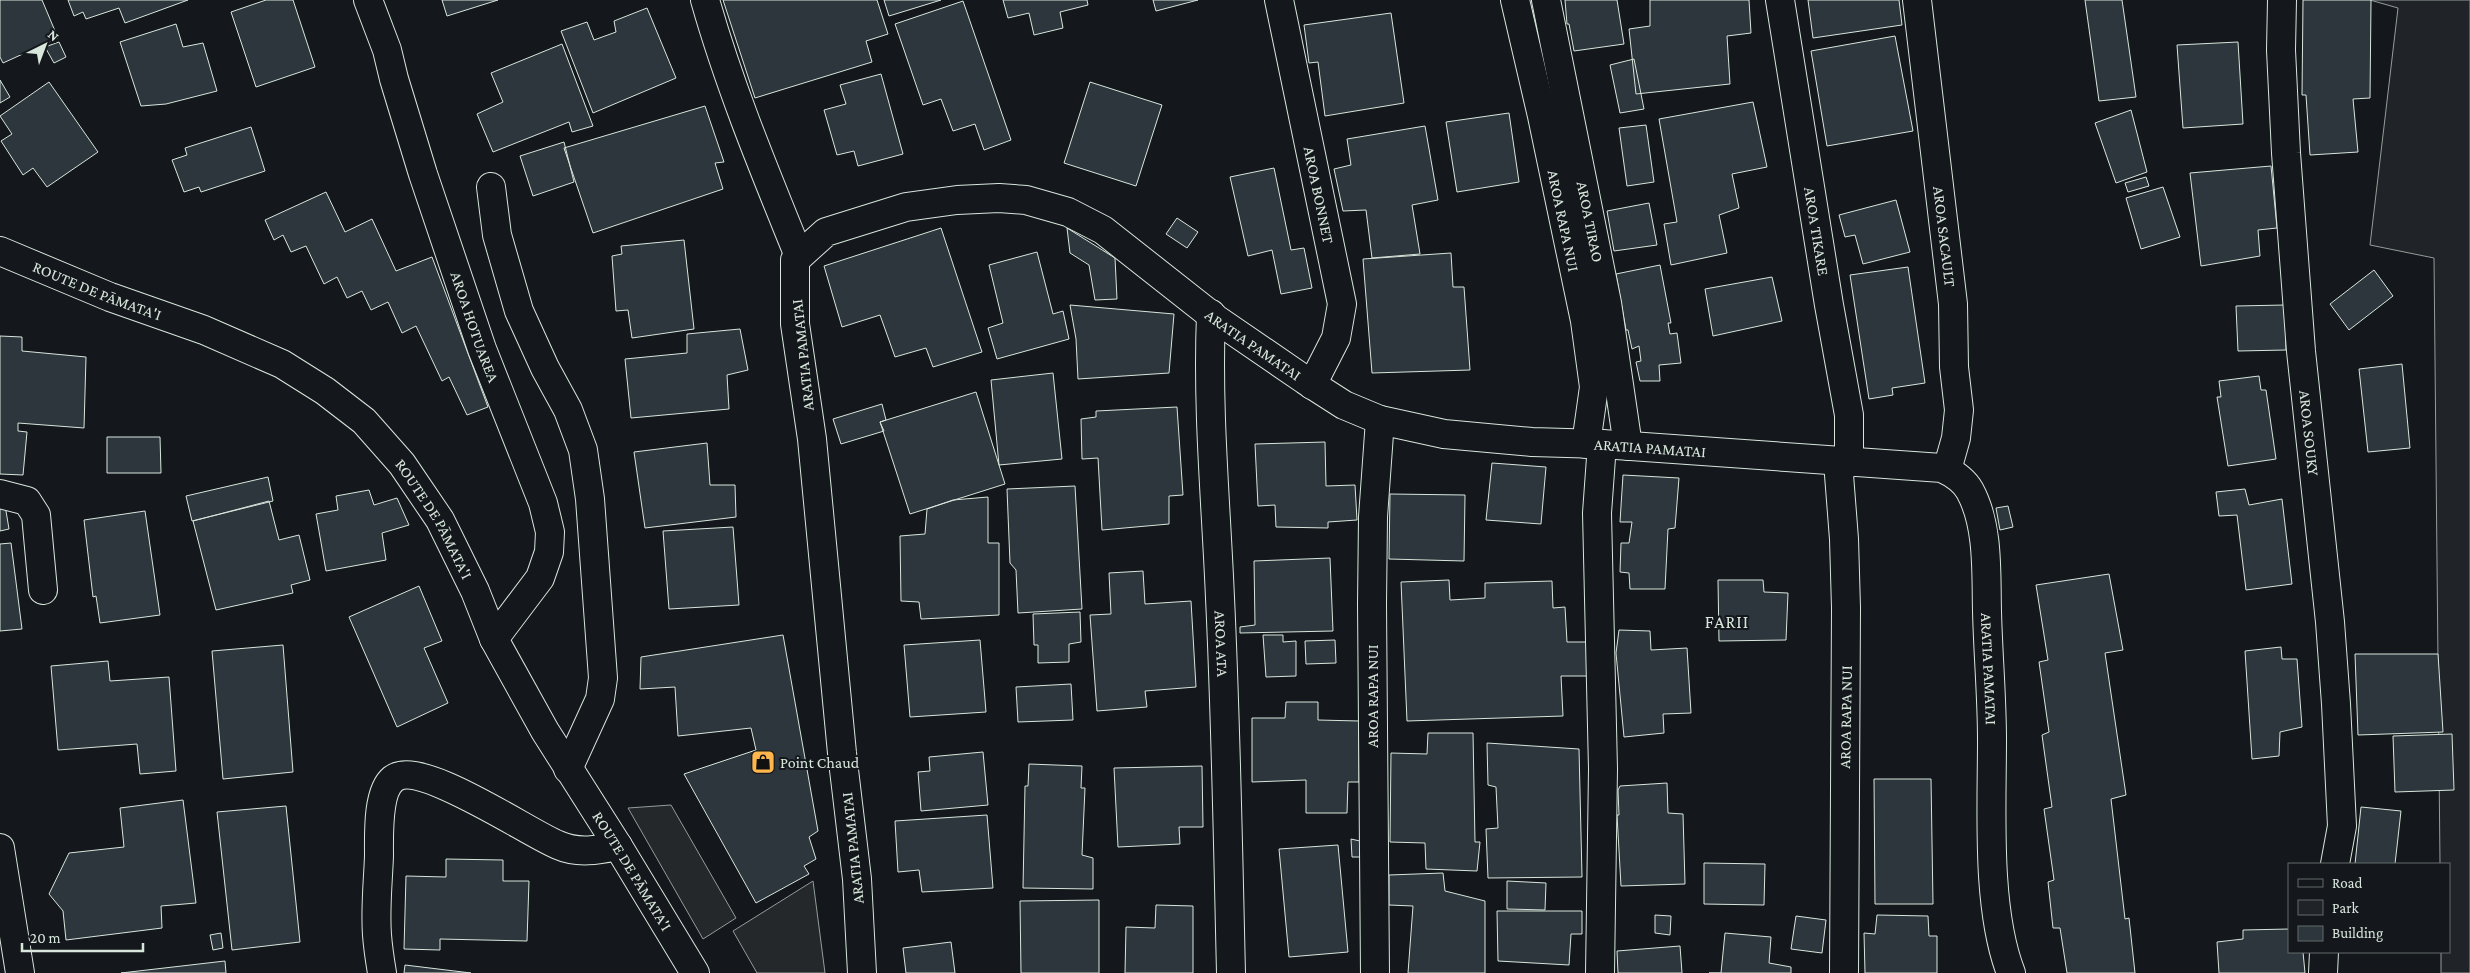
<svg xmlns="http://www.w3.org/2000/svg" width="2470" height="973" font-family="'Crimson Pro',serif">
  <rect width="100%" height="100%" fill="#14181c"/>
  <!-- green -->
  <path fill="#202428" stroke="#939e99" d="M 2370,0 L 2470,0 L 2470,973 L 2441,973 L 2441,952 L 2449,952 L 2449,864 L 2440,864 L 2434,258 L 2370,245 L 2398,8 Z"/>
  <!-- parking -->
  <path fill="#24282b" stroke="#939e99" d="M 671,805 L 736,918 L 703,939 L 628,808 Z
    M 813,881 L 825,973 L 757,973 L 733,931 Z"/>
  <!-- building -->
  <path fill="#2c363c" stroke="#d8e6dc" d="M 0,0 L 42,0 L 58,38 L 3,63 L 0,57 Z
    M 68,0 L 188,0 L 125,23 L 119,8 L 86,19 L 83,12 L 74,16 Z
    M 266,0 L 293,0 L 315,67 L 256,87 L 231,12 Z
    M 442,0 L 498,0 L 447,16 Z
    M 723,0 L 877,0 L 888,34 L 866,41 L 872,62 L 755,98 Z
    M 884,0 L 941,0 L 889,16 Z
    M 1003,0 L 1087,0 L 1088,5 L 1060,12 L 1063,28 L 1034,35 L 1029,13 L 1008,18 Z
    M 1153,0 L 1198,0 L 1156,11 Z
    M 1565,0 L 1617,0 L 1624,44 L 1574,51 L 1569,24 L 1567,24 Z
    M 1650,0 L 1749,0 L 1751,33 L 1727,36 L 1730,84 L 1636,94 L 1629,29 L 1650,26 Z
    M 1808,0 L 1899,0 L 1902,25 L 1813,38 Z
    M 2085,0 L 2122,0 L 2136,97 L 2099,101 Z
    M 2303,0 L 2371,0 L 2370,98 L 2353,99 L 2358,152 L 2310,155 L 2306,95 L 2302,95 Z
    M 963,1 L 1011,140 L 984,150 L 975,124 L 953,131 L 941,99 L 923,105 L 895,24 Z
    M 647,8 L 676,78 L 593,113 L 561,31 L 587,22 L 594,40 L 616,32 L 614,21 Z
    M 1391,13 L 1404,103 L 1325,116 L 1318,62 L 1309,63 L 1304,25 Z
    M 176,24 L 183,47 L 203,43 L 217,91 L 166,104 L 141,106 L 120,42 Z
    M 1895,36 L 1913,131 L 1827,146 L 1811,51 Z
    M 59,42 L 66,57 L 54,63 L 45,47 Z
    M 2238,42 L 2243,124 L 2183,128 L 2177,45 Z
    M 562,44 L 593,126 L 572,132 L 569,122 L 493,152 L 477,114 L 503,102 L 491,73 Z
    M 1634,59 L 1644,109 L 1620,113 L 1610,65 Z
    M 881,74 L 903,154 L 858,166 L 854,151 L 837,155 L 824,110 L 846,104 L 840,85 Z
    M 0,80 L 10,97 L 0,103 Z
    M 49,82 L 98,152 L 47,187 L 33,168 L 23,175 L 1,141 L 12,134 L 0,116 Z
    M 1090,82 L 1162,105 L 1136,186 L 1064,163 Z
    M 1753,102 L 1767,167 L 1732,174 L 1739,208 L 1719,215 L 1727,253 L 1671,265 L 1664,224 L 1677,222 L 1659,119 Z
    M 705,106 L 724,162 L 715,163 L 723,189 L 593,233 L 564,148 Z
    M 2131,110 L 2147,172 L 2116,183 L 2095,123 Z
    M 1509,113 L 1519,182 L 1457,192 L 1446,122 Z
    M 1646,125 L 1654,182 L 1627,186 L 1619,128 Z
    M 1425,126 L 1438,200 L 1412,205 L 1420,254 L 1372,258 L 1366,210 L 1343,211 L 1334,169 L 1351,165 L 1347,139 Z
    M 251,127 L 265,171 L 201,192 L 199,187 L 184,192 L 172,160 L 187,155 L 185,148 Z
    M 564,142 L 574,182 L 533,196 L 520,156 Z
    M 2271,166 L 2277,228 L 2258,230 L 2260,256 L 2201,266 L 2190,173 Z
    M 1274,168 L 1291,250 L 1304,248 L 1312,288 L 1281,294 L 1272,250 L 1248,256 L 1230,177 Z
    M 2146,177 L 2149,186 L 2128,192 L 2125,183 Z
    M 2163,187 L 2180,237 L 2141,249 L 2126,198 Z
    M 326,192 L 345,232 L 372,219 L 396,271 L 432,257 L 488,407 L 467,415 L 449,377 L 442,381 L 416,326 L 402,333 L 388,302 L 371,310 L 362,291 L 347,298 L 337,277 L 324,284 L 306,246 L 291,252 L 283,235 L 274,240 L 265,220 Z
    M 1896,200 L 1910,252 L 1863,264 L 1855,235 L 1845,237 L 1839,215 Z
    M 1649,203 L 1657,245 L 1614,251 L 1607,211 Z
    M 1177,218 L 1198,232 L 1187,248 L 1166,234 Z
    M 941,228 L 982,352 L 933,367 L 926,348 L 895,357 L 880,315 L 842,327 L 824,266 Z
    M 1067,228 L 1115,258 L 1117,299 L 1095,300 L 1089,265 L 1070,253 Z
    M 684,240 L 694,329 L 632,338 L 628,310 L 616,311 L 612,256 L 622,254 L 621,246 Z
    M 1037,252 L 1053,314 L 1063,311 L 1069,339 L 997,359 L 988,328 L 1003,323 L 989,265 Z
    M 1451,253 L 1453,287 L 1464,287 L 1470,370 L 1372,373 L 1363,259 Z
    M 1660,265 L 1671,323 L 1668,323 L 1670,334 L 1677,333 L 1681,363 L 1659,365 L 1660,381 L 1640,381 L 1636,362 L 1641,361 L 1639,346 L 1632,349 L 1628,330 L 1626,330 L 1616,274 Z
    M 1908,267 L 1925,383 L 1892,388 L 1893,395 L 1869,399 L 1850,275 Z
    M 2374,270 L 2393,296 L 2349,330 L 2330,304 Z
    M 1772,277 L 1782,321 L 1713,336 L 1705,289 Z
    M 1070,305 L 1174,314 L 1169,373 L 1078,379 L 1076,339 Z
    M 2285,305 L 2286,350 L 2238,351 L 2236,306 Z
    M 740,329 L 748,370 L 727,375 L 729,409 L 631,418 L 625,359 L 687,353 L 687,334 Z
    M 0,336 L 22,337 L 22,351 L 86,357 L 84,428 L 18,423 L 18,431 L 27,432 L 23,475 L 0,474 Z
    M 2402,364 L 2410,448 L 2368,452 L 2359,369 Z
    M 1053,373 L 1062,459 L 999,465 L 991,380 Z
    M 2259,376 L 2261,390 L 2266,390 L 2276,459 L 2228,466 L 2217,397 L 2221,397 L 2219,381 Z
    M 976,392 L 1005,484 L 910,514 L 880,422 Z
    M 882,404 L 886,420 L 880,422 L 884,431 L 841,444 L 833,419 Z
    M 1177,407 L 1183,495 L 1169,496 L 1169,524 L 1102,530 L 1098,458 L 1082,459 L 1081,419 L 1096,417 L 1096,411 Z
    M 107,437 L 160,437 L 161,473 L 107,473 Z
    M 1325,442 L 1326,486 L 1355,485 L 1357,520 L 1328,522 L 1328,528 L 1276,527 L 1275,505 L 1258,506 L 1255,444 Z
    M 707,443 L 710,485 L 735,485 L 736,517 L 645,528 L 634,452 Z
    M 1492,463 L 1546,467 L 1541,524 L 1486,520 Z
    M 1623,475 L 1679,478 L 1675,528 L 1668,529 L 1665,589 L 1630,589 L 1629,573 L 1620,572 L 1621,543 L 1629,543 L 1632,522 L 1620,522 Z
    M 268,477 L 273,501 L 192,521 L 186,496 Z
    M 1075,486 L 1082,609 L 1018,613 L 1016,570 L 1010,563 L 1007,489 Z
    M 2245,489 L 2249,505 L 2282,499 L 2292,584 L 2246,590 L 2237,515 L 2219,516 L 2216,492 Z
    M 369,490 L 374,505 L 397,498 L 409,525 L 382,533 L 386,560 L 326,571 L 316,514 L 338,510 L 336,496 Z
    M 1390,494 L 1465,495 L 1464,561 L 1389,559 Z
    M 988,497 L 988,543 L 999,543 L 999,615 L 921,619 L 919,602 L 901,601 L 900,536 L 925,534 L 927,509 L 953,500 Z
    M 269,501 L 279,540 L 299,535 L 310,580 L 291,585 L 293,593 L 216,610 L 193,521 Z
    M 5,505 L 9,529 L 0,531 L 0,506 Z
    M 2008,506 L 2013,527 L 2000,530 L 1996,508 Z
    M 145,511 L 160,615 L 100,623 L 96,596 L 93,597 L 84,520 Z
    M 733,527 L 739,605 L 669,609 L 663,531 Z
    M 11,543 L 22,629 L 0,631 L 0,544 Z
    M 1330,558 L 1333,631 L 1240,633 L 1240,627 L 1255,625 L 1254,561 Z
    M 1143,571 L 1145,604 L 1191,601 L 1196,687 L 1145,691 L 1147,707 L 1097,711 L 1090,615 L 1111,614 L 1109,573 Z
    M 2109,574 L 2123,650 L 2105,653 L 2126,795 L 2111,799 L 2125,919 L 2129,918 L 2135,973 L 2067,973 L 2060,928 L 2053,928 L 2048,882 L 2054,880 L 2044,809 L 2052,807 L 2042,735 L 2049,732 L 2039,662 L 2048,660 L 2036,585 Z
    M 1449,580 L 1450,600 L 1485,598 L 1485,583 L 1552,581 L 1553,608 L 1565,607 L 1567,642 L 1591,642 L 1592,676 L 1561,676 L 1563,716 L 1407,721 L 1401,582 Z
    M 1718,580 L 1763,580 L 1764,592 L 1788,593 L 1786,640 L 1719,641 Z
    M 419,586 L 442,641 L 424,648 L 448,703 L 397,727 L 349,617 Z
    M 1080,612 L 1081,642 L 1069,644 L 1069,662 L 1038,663 L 1038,645 L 1034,645 L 1033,614 Z
    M 1619,630 L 1650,631 L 1651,650 L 1687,648 L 1691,713 L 1663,714 L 1664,733 L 1624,737 L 1616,653 Z
    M 783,635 L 818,831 L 809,837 L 816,859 L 804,866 L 809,874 L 756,903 L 684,774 L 756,750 L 751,728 L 678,736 L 675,687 L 640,689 L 641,657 Z
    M 1263,635 L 1283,635 L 1283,642 L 1296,641 L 1296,676 L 1266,677 Z
    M 980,640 L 986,712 L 910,717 L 904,645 Z
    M 1335,640 L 1336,663 L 1306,664 L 1305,641 Z
    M 283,645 L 293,772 L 223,779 L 212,651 Z
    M 2281,647 L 2282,659 L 2297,659 L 2302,727 L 2280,732 L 2279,756 L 2252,759 L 2245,651 Z
    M 2355,654 L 2438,654 L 2443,732 L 2358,735 Z
    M 108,661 L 110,681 L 169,677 L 176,771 L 140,774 L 137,744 L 58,750 L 51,666 Z
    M 1071,684 L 1073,720 L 1018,722 L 1016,687 Z
    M 1286,702 L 1318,702 L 1318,720 L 1359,721 L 1359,782 L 1348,782 L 1347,813 L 1306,813 L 1306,780 L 1252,782 L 1252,718 L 1285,718 Z
    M 1428,733 L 1473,733 L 1475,842 L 1480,842 L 1477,871 L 1426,869 L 1425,843 L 1390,842 L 1391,753 L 1427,754 Z
    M 2452,734 L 2454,790 L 2395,792 L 2393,736 Z
    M 1487,743 L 1579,749 L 1582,877 L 1488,878 L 1486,829 L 1498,828 L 1496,787 L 1488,785 Z
    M 983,752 L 988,805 L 921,811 L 918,772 L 930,771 L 929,757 Z
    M 1029,764 L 1082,766 L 1081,788 L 1085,788 L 1082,855 L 1093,858 L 1093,889 L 1023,888 L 1025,786 L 1028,786 Z
    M 1202,766 L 1203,827 L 1179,827 L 1180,844 L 1118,847 L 1114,768 Z
    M 1874,779 L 1931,779 L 1933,904 L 1875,904 Z
    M 1667,783 L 1668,813 L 1683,814 L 1685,884 L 1621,886 L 1617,815 L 1619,815 L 1618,790 L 1620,786 Z
    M 183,800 L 196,903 L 161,906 L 162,928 L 66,940 L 63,911 L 49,894 L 69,853 L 124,847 L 120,808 Z
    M 286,806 L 300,942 L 232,950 L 217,812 Z
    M 2361,807 L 2401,811 L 2395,864 L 2355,864 Z
    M 987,815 L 993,888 L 922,892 L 919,870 L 898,872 L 895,821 Z
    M 1351,839 L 1360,841 L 1360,857 L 1352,857 Z
    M 1338,845 L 1348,952 L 1289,957 L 1279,849 Z
    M 446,859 L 503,860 L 503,881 L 529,881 L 527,941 L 440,939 L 440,950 L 404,949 L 406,876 L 446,877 Z
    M 1704,863 L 1765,864 L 1764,905 L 1704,904 Z
    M 1443,873 L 1445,891 L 1485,901 L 1485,973 L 1408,973 L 1413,906 L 1389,905 L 1389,875 Z
    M 1507,881 L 1546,883 L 1545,910 L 1507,909 Z
    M 1099,900 L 1099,973 L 1021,973 L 1020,901 Z
    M 1156,905 L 1193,906 L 1193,973 L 1125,973 L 1126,927 L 1155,928 Z
    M 1497,911 L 1582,911 L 1582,934 L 1571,934 L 1569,965 L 1498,961 Z
    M 1655,915 L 1671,916 L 1670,935 L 1655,933 Z
    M 1877,915 L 1928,916 L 1929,936 L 1937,936 L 1937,973 L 1865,973 L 1864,933 L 1875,934 Z
    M 1796,916 L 1826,920 L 1822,953 L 1791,949 Z
    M 2289,929 L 2289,952 L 2303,952 L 2305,973 L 2219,973 L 2217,942 L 2243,939 L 2243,930 Z
    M 221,933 L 223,948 L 213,950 L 210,935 Z
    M 1725,933 L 1771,937 L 1769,963 L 1791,967 L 1791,973 L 1709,973 L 1721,973 Z
    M 951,942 L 955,973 L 906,973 L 903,948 Z
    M 1680,946 L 1682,973 L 1618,973 L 1617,951 Z
    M 225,961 L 226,973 L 121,973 Z
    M 405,965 L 471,973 L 404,973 Z"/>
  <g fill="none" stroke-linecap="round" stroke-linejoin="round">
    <!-- street casing -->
    <g stroke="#d8e6dc" stroke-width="30">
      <g id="street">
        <path id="s1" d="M 368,0 L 387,50 L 394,79 L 423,174 L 482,349 L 543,503 L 550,532 L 549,552 L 540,578 L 494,639"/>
        <path d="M 705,0 C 730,88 765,172 799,256"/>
        <path id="s2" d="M 1279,0 L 1342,304 L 1336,338 L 1312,385"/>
        <path id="s3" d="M 1515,0 L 1542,116 L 1585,321 L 1594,387 L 1586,444"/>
        <path id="s4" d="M 1546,0 L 1607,303 L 1628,446"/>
        <path id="s5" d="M 1780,0 L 1829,305 L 1849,415 L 1849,463"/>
        <path id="s6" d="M 1917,0 L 1953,304 L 1954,367 L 1959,410 L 1956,438 L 1947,470"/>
        <path d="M 491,187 L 497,235 L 519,311 L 545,368 L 568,410 L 583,450 L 590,499 L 603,678 L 600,699 L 568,769"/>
        <path id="s7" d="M 1211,314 C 1207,410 1216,503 1220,598 C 1226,723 1228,848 1231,973"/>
        <path d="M 1838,462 L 1844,539 L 1846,608 L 1844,973"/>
        <path d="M 0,494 L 27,501 L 36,515 L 43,590"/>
        <path d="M 0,848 L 20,973"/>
        <path d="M 382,973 C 380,961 378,948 377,935 C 375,909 378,882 379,856 C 379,836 377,792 393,779 C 420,758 528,833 558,845 C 578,854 598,850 618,846"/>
        <path d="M 1375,973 L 1372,604 L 1373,517 L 1380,420"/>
        <path d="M 1600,973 L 1603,769 L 1597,513 L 1602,444"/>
      </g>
    </g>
    <!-- secondary casing -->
    <g stroke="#d8e6dc" stroke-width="30">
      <g id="secondary">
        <path id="s8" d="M 2282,0 L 2281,50 L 2286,153 L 2301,351 L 2330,622 L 2336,704 L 2342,826 L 2335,864"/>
        <path id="s9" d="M 0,251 L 110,297 L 204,330 L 282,364 L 325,391 L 364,421 L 402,464 L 440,520 L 475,591 L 494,639 L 545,731 L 618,846 L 695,973"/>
        <path id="s10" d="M 862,973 L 857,879 L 842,753 L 812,439 L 795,324 L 795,260 L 826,232 L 906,207 L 957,200 L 999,198 L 1026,200 L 1068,212 L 1103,230 L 1216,319 L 1305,380 L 1344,405 L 1380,420 L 1444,434 L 1532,442 L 1602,444 L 1942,468 C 1953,473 1964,480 1970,491 C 1989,526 1986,573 1987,611 C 1988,654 1992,697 1992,740 C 1992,809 1986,909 2011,973"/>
        <path d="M 2323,973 L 2324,952"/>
      </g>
    </g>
    <!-- street -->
    <use href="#street" stroke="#14181c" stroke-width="28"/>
    <!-- secondary -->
    <use href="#secondary" stroke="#14181c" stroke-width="28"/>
  </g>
  <!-- icons -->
  <defs>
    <g id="shop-square" transform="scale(1.25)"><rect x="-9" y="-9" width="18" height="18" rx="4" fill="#ffb74d" stroke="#14181c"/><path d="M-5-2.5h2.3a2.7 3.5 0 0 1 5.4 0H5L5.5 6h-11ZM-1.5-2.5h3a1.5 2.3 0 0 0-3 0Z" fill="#111"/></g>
  </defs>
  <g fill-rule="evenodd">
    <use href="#shop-square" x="763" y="762"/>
  </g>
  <g text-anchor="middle" stroke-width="4" stroke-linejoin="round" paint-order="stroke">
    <!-- street labels -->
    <g font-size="16" fill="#d8e6dc" stroke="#14181c">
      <text dy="6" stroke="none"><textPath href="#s2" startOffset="199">AROA BONNET</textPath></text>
      <text dy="6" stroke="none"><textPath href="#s3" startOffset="226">AROA RAPA NUI</textPath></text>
      <text dy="6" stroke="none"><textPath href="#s4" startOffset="226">AROA TIRAO</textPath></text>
      <text dy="6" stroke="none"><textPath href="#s5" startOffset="234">AROA TIKARE</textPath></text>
      <text dy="6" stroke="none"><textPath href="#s6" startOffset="238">AROA SACAULT</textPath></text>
      <text dy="6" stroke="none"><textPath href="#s9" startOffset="105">ROUTE DE PĀMATA'I</textPath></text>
      <text dy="6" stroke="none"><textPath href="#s1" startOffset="344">AROA HOTUAREA</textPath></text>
      <text dy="6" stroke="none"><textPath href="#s10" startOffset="1235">ARATIA PAMATAI</textPath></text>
      <text transform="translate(802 355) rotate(-96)" y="6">ARATIA PAMATAI</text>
      <text dy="6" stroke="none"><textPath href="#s8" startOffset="434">AROA SOUKY</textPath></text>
      <text dy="6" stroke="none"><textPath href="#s10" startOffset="1655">ARATIA PAMATAI</textPath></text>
      <text dy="6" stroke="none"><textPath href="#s9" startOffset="525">ROUTE DE PĀMATA'I</textPath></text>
      <text dy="6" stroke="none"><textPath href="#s7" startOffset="330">AROA ATA</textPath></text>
      <text dy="6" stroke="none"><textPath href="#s10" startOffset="2165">ARATIA PAMATAI</textPath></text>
      <text transform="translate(1372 696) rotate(-90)" y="6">AROA RAPA NUI</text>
      <text transform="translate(1845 717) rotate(-89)" y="6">AROA RAPA NUI</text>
      <text transform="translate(852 848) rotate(-96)" y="6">ARATIA PAMATAI</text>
      <text dy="6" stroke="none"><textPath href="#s9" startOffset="930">ROUTE DE PĀMATA'I</textPath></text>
    </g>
    <!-- poi labels -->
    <g font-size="16" fill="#d8e6dc" stroke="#14181c" text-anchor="start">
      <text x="780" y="768">Point Chaud</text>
    </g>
    <!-- neighbourhood labels -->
    <g font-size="18" letter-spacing="1" fill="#d8e6dc" stroke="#14181c">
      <text x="1727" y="628">FARII</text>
    </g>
  </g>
  <!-- legend -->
  <rect x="2288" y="863" width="162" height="90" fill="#14181c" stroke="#626a69"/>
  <rect x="2298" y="879" width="25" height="8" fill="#14181c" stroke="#626a69"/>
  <text x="2332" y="888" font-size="15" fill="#d8e6dc">Road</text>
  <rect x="2298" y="900" width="25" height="15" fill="#202428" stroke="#626a69"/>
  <text x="2332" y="913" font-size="15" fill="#d8e6dc">Park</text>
  <rect x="2298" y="926" width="25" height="15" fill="#2c363c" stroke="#626a69"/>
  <text x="2332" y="938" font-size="15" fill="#d8e6dc">Building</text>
  <!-- north arrow -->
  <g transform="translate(45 45) rotate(42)" stroke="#14181c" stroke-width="4" paint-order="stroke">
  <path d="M0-4L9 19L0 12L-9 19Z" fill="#d8e6dc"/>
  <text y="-8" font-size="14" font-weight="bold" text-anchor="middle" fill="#d8e6dc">N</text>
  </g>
  <!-- scale -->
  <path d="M22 943v8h121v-8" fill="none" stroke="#d8e6dc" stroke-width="2.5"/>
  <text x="30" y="943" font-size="15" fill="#d8e6dc" stroke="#14181c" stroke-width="4" paint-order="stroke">20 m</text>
</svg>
